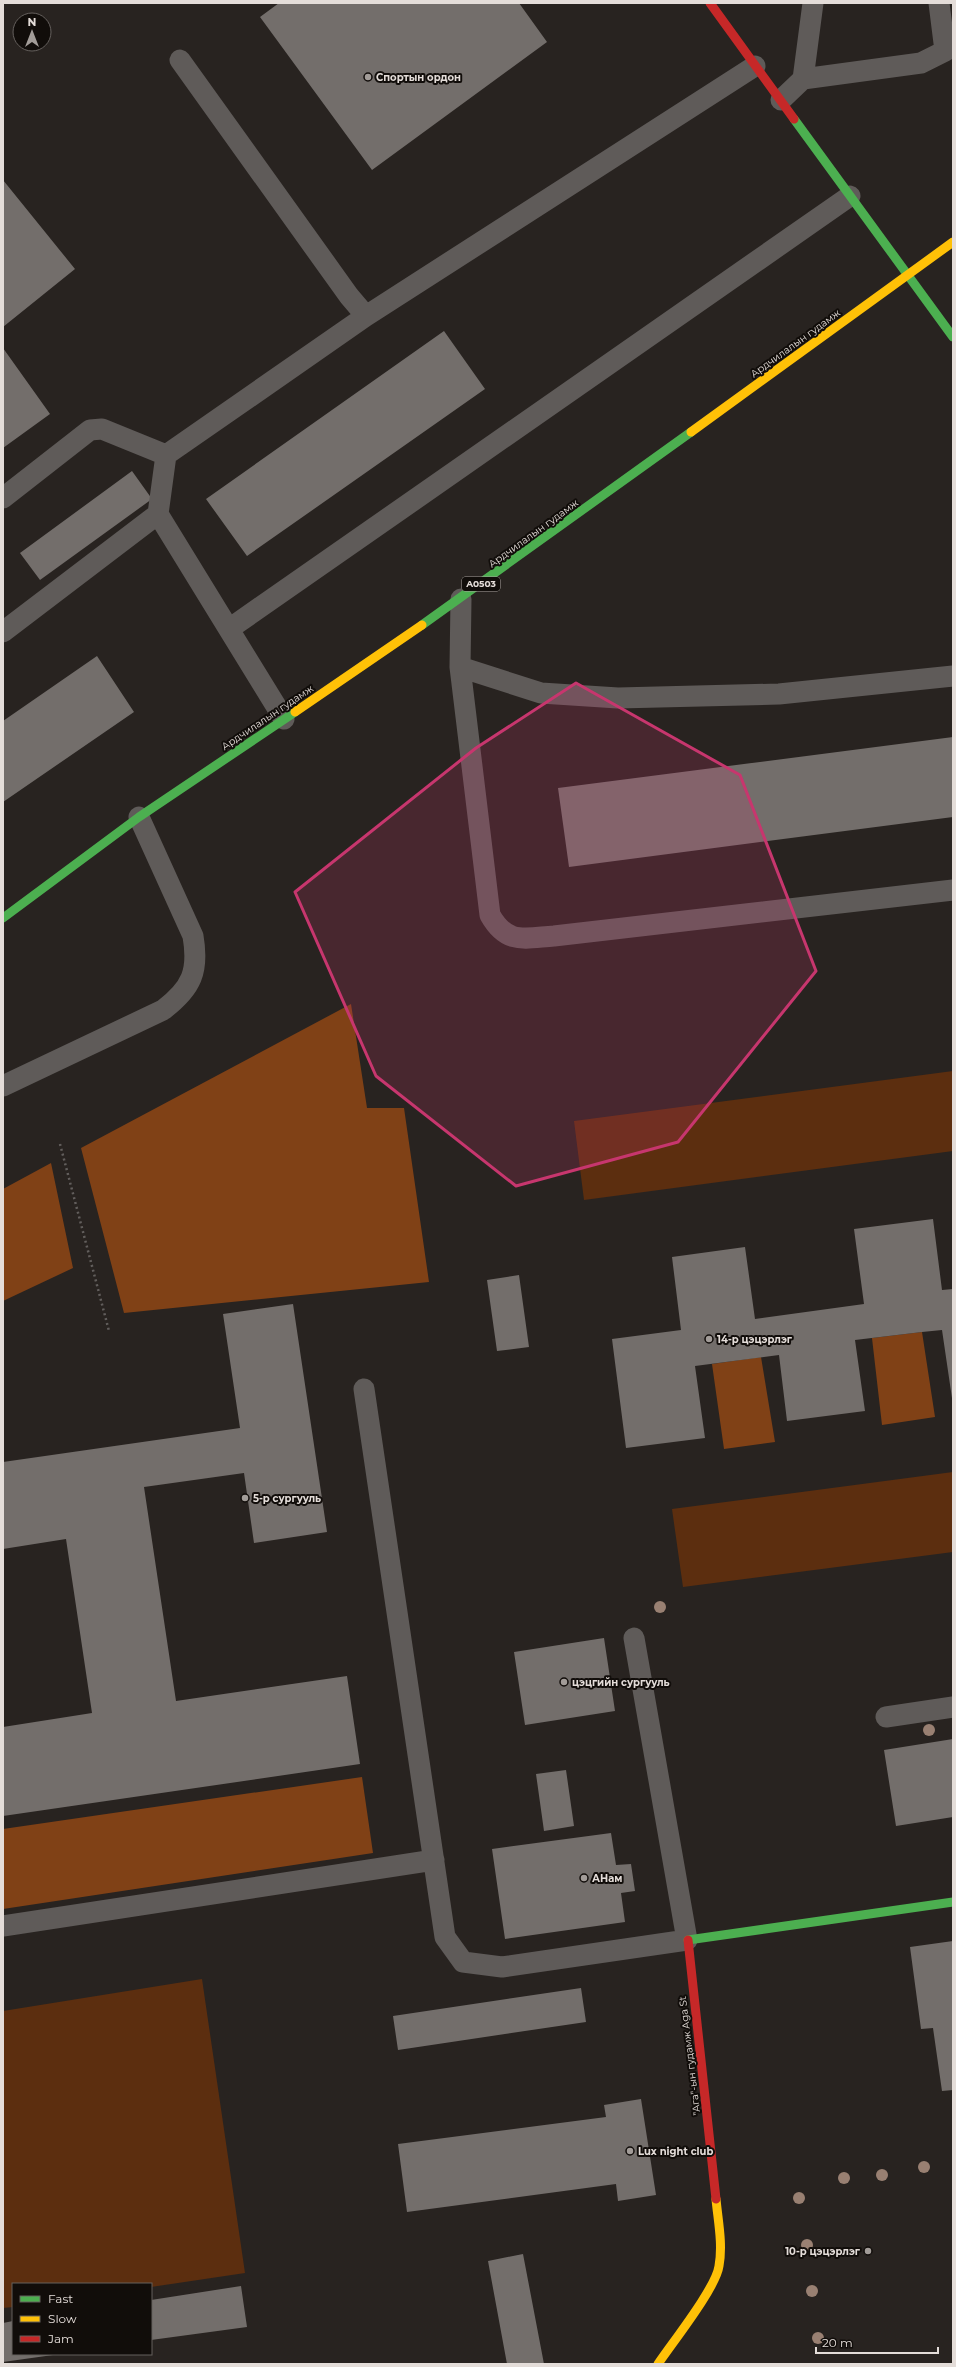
<svg xmlns="http://www.w3.org/2000/svg" width="956" height="2367" font-family="Montserrat,sans-serif">
  <rect width="100%" height="100%" fill="#282320"/>
  <!-- green -->
  <path fill="#5c2e0f" d="M 953,1071 L 953,1151 L 584,1200 L 574,1121 Z
    M 953,1472 L 953,1552 L 683,1587 L 672,1509 Z
    M 202,1979 L 245,2273 L 151,2287 L 151,2284 L 13,2284 L 13,2307 L 3,2308 L 3,2011 Z"/>
  <!-- forest -->
  <path fill="#804116" d="M 351,1004 L 367,1108 L 404,1108 L 429,1282 L 124,1313 L 81,1148 Z
    M 51,1163 L 73,1268 L 3,1301 L 3,1189 Z
    M 922,1332 L 935,1417 L 882,1425 L 872,1338 Z
    M 761,1357 L 775,1442 L 724,1449 L 712,1364 Z
    M 362,1777 L 373,1853 L 3,1909 L 3,1829 Z"/>
  <!-- building -->
  <path fill="#736e6b" d="M 279,3 L 519,3 L 547,42 L 372,170 L 260,17 Z
    M 3,180 L 75,269 L 3,327 Z
    M 444,331 L 485,389 L 247,556 L 206,499 Z
    M 3,348 L 50,414 L 3,448 Z
    M 132,471 L 152,499 L 40,580 L 20,553 Z
    M 97,656 L 134,712 L 3,802 L 3,721 Z
    M 953,737 L 953,817 L 569,867 L 558,788 Z
    M 933,1219 L 942,1290 L 953,1289 L 953,1405 L 942,1330 L 922,1332 L 855,1340 L 865,1411 L 787,1421 L 779,1355 L 695,1366 L 705,1438 L 626,1448 L 612,1339 L 681,1330 L 672,1257 L 745,1247 L 755,1319 L 864,1304 L 854,1229 Z
    M 519,1275 L 529,1347 L 497,1351 L 487,1280 Z
    M 293,1304 L 327,1532 L 254,1543 L 244,1473 L 144,1487 L 176,1701 L 347,1676 L 360,1764 L 3,1816 L 3,1727 L 92,1713 L 66,1539 L 3,1549 L 3,1462 L 240,1428 L 223,1314 Z
    M 604,1638 L 615,1711 L 525,1725 L 514,1652 Z
    M 953,1739 L 953,1817 L 896,1826 L 884,1750 Z
    M 566,1770 L 574,1826 L 544,1831 L 536,1774 Z
    M 611,1833 L 616,1865 L 631,1864 L 635,1891 L 621,1893 L 625,1922 L 505,1939 L 492,1849 Z
    M 953,1941 L 953,2090 L 942,2091 L 933,2028 L 921,2029 L 910,1947 Z
    M 581,1988 L 586,2022 L 398,2050 L 393,2016 Z
    M 641,2099 L 656,2195 L 618,2201 L 616,2184 L 407,2212 L 398,2144 L 606,2117 L 604,2105 Z
    M 523,2254 L 544,2364 L 507,2364 L 488,2261 Z
    M 241,2286 L 247,2327 L 151,2340 L 151,2300 Z
    M 13,2321 L 13,2354 L 53,2355 L 3,2362 L 3,2323 Z"/>
  <g fill="none" stroke-linecap="round" stroke-linejoin="round">
    <!-- path -->
    <path stroke="#625e5c" stroke-width="2.5" stroke-dasharray="2 3" stroke-linecap="butt" d="M 60,1144 L 109,1331"/>
    <!-- lane -->
    <path stroke="#5f5b59" stroke-width="21" d="M 180,60 L 349,296 L 366,316
      M 803,79 L 921,63 L 945,51 L 939,3
      M 781,100 L 803,79 L 813,3
      M 3,498 L 90,430 L 102,429 L 166,455
      M 461,599 L 460,667 L 490,915 C 507,945 524,938 554,936 L 953,890
      M 229,629 L 850,196
      M 3,632 L 158,514
      M 460,667 L 541,693 L 618,698 L 779,694 L 953,676
      M 284,719 L 158,514 L 166,455 L 366,316 L 755,66
      M 3,1086 L 163,1010 C 192,988 199,971 193,936 L 139,817
      M 364,1389 L 445,1937 L 463,1962 L 502,1967 L 687,1940 L 634,1638
      M 886,1717 L 953,1707
      M 3,1926 L 434,1860"/>
    <!-- fast -->
    <path stroke="#4caf50" stroke-width="9" d="M 794,119 L 953,337
      M 422,625 L 691,432
      M 3,918 L 139,817 L 295,712
      M 688,1940 L 953,1902"/>
    <!-- slow -->
    <path stroke="#ffc107" stroke-width="9" d="M 691,432 L 953,242
      M 295,712 L 422,625
      M 658,2364 C 672,2343 716,2288 719,2266 C 723,2244 718,2221 716,2199"/>
    <!-- jam -->
    <path stroke="#c62828" stroke-width="9" d="M 710,3 L 794,119
      M 688,1940 L 716,2199"/>
  </g>
  <!-- trees -->
  <g fill="#998072">
    <circle cx="660" cy="1607" r="6"/>
    <circle cx="929" cy="1730" r="6"/>
    <circle cx="924" cy="2167" r="6"/>
    <circle cx="882" cy="2175" r="6"/>
    <circle cx="844" cy="2178" r="6"/>
    <circle cx="799" cy="2198" r="6"/>
    <circle cx="807" cy="2245" r="6"/>
    <circle cx="812" cy="2291" r="6"/>
    <circle cx="818" cy="2338" r="6"/>
  </g>
  <!-- marked area -->
  <path fill="#c7366e" fill-opacity="0.2" stroke="#c7366e" stroke-width="3" stroke-linejoin="round" d="M 576,683 L 740,775 L 816,971 L 678,1142 L 516,1186 L 376,1076 L 295,892 L 476,748 Z"/>
  <!-- markers -->
  <g fill="#a29c98" stroke="#110d0a" stroke-width="1.5">
    <circle cx="368" cy="77" r="4"/>
    <circle cx="709" cy="1339" r="4"/>
    <circle cx="245" cy="1498" r="4"/>
    <circle cx="564" cy="1682" r="4"/>
    <circle cx="584" cy="1878" r="4"/>
    <circle cx="630" cy="2151" r="4"/>
    <circle cx="868" cy="2251" r="4"/>
  </g>
  <g text-anchor="middle" stroke-width="4" stroke-linejoin="round" paint-order="stroke">
    <!-- shield labels -->
    <rect fill="#110d0a" stroke="#a59f9b" stroke-width="1" x="462" y="577" width="38" height="14" rx="3"/>
    <g font-size="9" font-weight="bold" fill="#e4ddd9">
      <text x="481" y="587">A0503</text>
    </g>
    <!-- poi labels -->
    <g font-size="10" font-weight="bold" fill="#e4ddd9" stroke="#110d0a" text-anchor="start">
      <text x="376" y="81">Спортын ордон</text>
      <text x="717" y="1343">14-р цэцэрлэг</text>
      <text x="253" y="1502">5-р сургууль</text>
      <text x="572" y="1686">цэцгийн сургууль</text>
      <text x="592" y="1882">АНам</text>
      <text x="638" y="2155">Lux night club</text>
      <text x="860" y="2255" text-anchor="end">10-р цэцэрлэг</text>
    </g>
    <!-- street labels -->
    <g font-size="10" fill="#e4ddd9" stroke="#110d0a">
      <text transform="translate(795 343) rotate(-36)" y="4">Ардчилалын гудамж</text>
      <text transform="translate(533 533) rotate(-36)" y="4">Ардчилалын гудамж</text>
      <text transform="translate(267 717) rotate(-34)" y="4">Ардчилалын гудамж</text>
      <text transform="translate(689 2056) rotate(-97)" y="4">"Ага"-ын гудамж Aga St</text>
    </g>
  </g>
  <!-- border -->
  <rect width="956" height="2367" fill="none" stroke="#e4ddd9" stroke-width="8"/>
  <!-- legend -->
  <rect x="12" y="2283" width="140" height="72" fill="#110d0a" stroke="#65605d"/>
  <rect x="20" y="2296" width="20" height="6" fill="#4caf50" stroke="#65605d"/>
  <text x="48" y="2303" font-size="12" fill="#e4ddd9">Fast</text>
  <rect x="20" y="2316" width="20" height="6" fill="#ffc107" stroke="#65605d"/>
  <text x="48" y="2323" font-size="12" fill="#e4ddd9">Slow</text>
  <rect x="20" y="2336" width="20" height="6" fill="#c62828" stroke="#65605d"/>
  <text x="48" y="2343" font-size="12" fill="#e4ddd9">Jam</text>
  <!-- north arrow -->
  <g transform="translate(32 32)"><circle r="19" fill="#110d0a" stroke="#65605d"/>
  <path d="M0-3L7 15L0 10L-7 15Z" fill="#a29c98"/>
  <text y="-6" font-size="11" font-weight="bold" text-anchor="middle" fill="#e4ddd9">N</text>
  </g>
  <!-- scale -->
  <path d="M816 2347v6h122v-6" fill="none" stroke="#e4ddd9" stroke-width="2"/>
  <text x="822" y="2347" font-size="12" fill="#e4ddd9" stroke="#110d0a" stroke-width="3" paint-order="stroke">20 m</text>
</svg>
